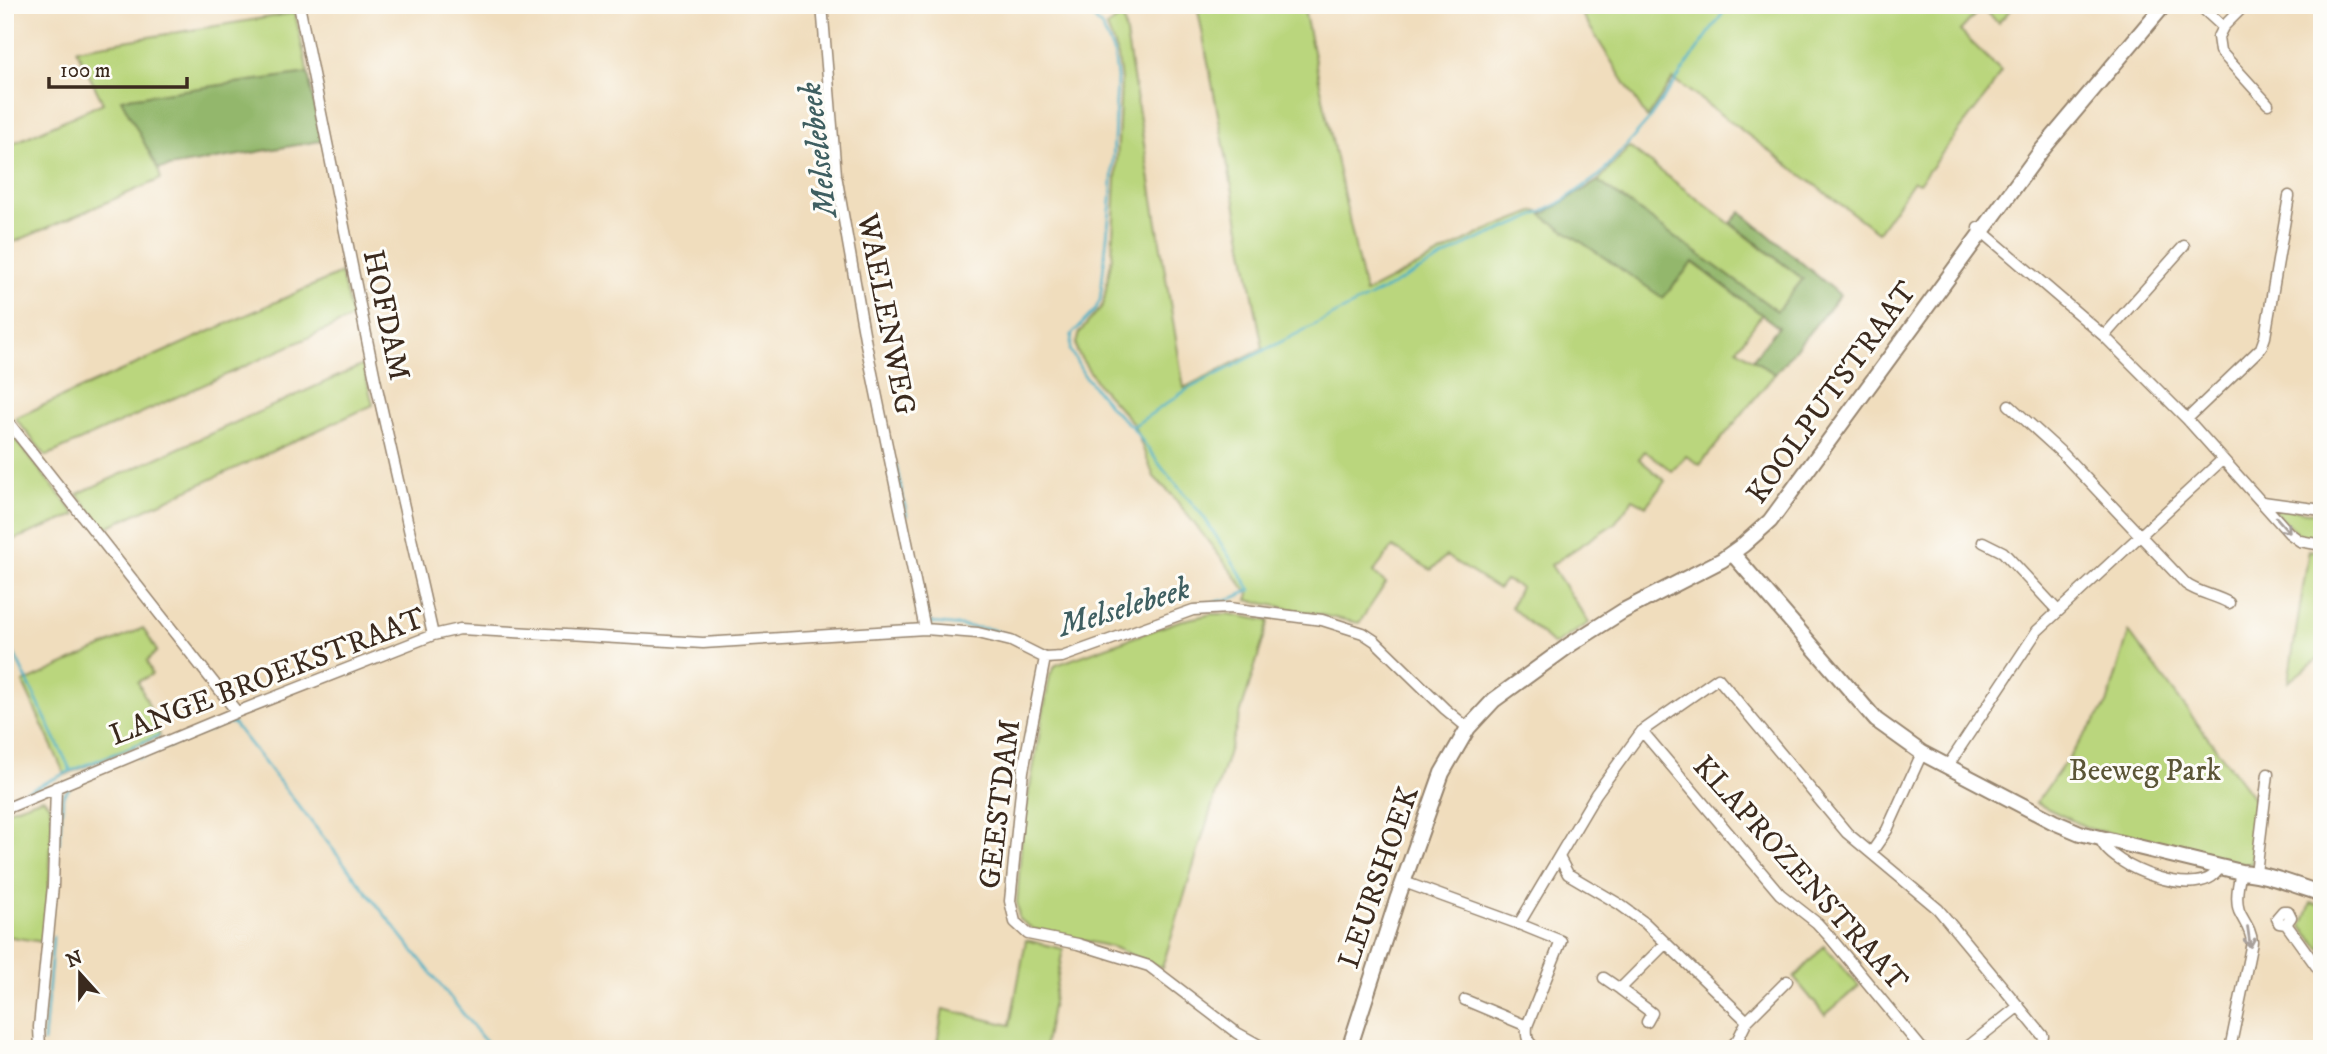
<svg xmlns="http://www.w3.org/2000/svg" width="2327" height="1054" font-family="'IM FELL DW Pica',serif">
  <rect width="100%" height="100%" fill="#fdfcf7"/>
  <filter id="ink" filterUnits="userSpaceOnUse"><feTurbulence type="fractalNoise" baseFrequency=".0143" numOctaves="2"/><feDisplacementMap in="SourceGraphic" scale="14" xChannelSelector="R" yChannelSelector="G"/><feConvolveMatrix kernelMatrix="1 2 1 2 8 2 1 2 1" color-interpolation-filters="sRGB"/></filter>
  <filter id="wash" filterUnits="userSpaceOnUse"><feTurbulence type="fractalNoise" baseFrequency=".00686" numOctaves="4" result="noise"/><feDisplacementMap in="SourceGraphic" scale="28" xChannelSelector="R" yChannelSelector="G"/><feGaussianBlur stdDeviation="1.57" result="paint"/><feColorMatrix in="noise" values="0 0 0 0 0 0 0 0 0 0 0 0 0 0 0 0 0 1.4 0 .05"/><feComposite in="paint" operator="in"/></filter>
  <g filter="url(#wash)">
    <rect width="100%" height="100%" fill="#f0ddbd"/>
    <!-- green -->
    <path fill="#bad67d" stroke="#7a804e" stroke-width="2" d="M 1197,5 L 1303,5 L 1365,293 L 1485,231 L 1536,211 L 1692,262 L 1762,314 L 1737,349 L 1775,374 L 1700,465 L 1686,456 L 1672,471 L 1645,451 L 1639,459 L 1665,481 L 1646,506 L 1633,499 L 1615,523 L 1551,565 L 1589,623 L 1554,645 L 1511,607 L 1520,587 L 1505,580 L 1498,589 L 1446,556 L 1431,570 L 1393,547 L 1373,573 L 1386,583 L 1359,623 L 1247,600 L 1249,594 L 1172,495 L 1154,477 L 1133,423 L 1099,386 L 1077,352 L 1076,344 L 1079,333 L 1103,305 L 1112,256 L 1121,82 L 1118,57 L 1107,27 L 1123,16 L 1184,388 L 1263,348 Z
      M 1576,5 L 1720,5 L 1724,9 L 1728,5 L 2015,5 L 1998,23 L 1981,8 L 1960,31 L 2001,71 L 1989,92 L 1919,183 L 1914,181 L 1878,232 L 1673,79 L 1647,118 Z
      M 295,13 L 308,73 L 122,99 L 158,169 L 161,179 L 5,246 L 5,147 L 103,103 L 76,49 Z
      M 1629,147 L 1803,279 L 1777,311 L 1598,181 Z
      M 341,273 L 352,318 L 46,456 L 15,418 Z
      M 363,365 L 373,405 L 105,528 L 77,494 Z
      M 5,427 L 76,515 L 5,543 Z
      M 2282,507 L 2322,515 L 2322,542 L 2302,538 L 2273,510 Z
      M 2309,550 L 2322,553 L 2322,656 L 2288,682 Z
      M 1212,614 L 1229,614 L 1269,621 L 1162,968 L 1112,947 L 1033,929 L 1019,919 L 1017,902 L 1022,831 L 1050,675 L 1056,665 L 1179,621 Z
      M 143,628 L 157,651 L 147,661 L 152,674 L 138,682 L 147,701 L 160,736 L 65,775 L 23,683 Z
      M 2129,632 L 2259,806 L 2251,865 L 2090,829 L 2036,803 L 2107,704 Z
      M 43,798 L 50,806 L 52,821 L 49,890 L 43,942 L 5,936 L 5,811 Z
      M 2311,903 L 2322,906 L 2322,950 L 2302,927 Z
      M 1026,940 L 1063,949 L 1044,1049 L 936,1049 L 943,1009 L 1010,1025 Z
      M 1824,946 L 1859,986 L 1825,1015 L 1794,978 Z"/>
    <!-- forest -->
    <path fill="#93b76c" stroke="#677045" stroke-width="2" d="M 308,73 L 321,141 L 158,169 L 121,99 Z
      M 1598,181 L 1777,311 L 1803,279 L 1731,223 L 1741,212 L 1840,295 L 1775,374 L 1753,359 L 1778,327 L 1693,262 L 1663,298 L 1542,215 Z"/>
    <g fill="none" stroke-linecap="round" stroke-linejoin="round">
      <!-- stream -->
      <path stroke="#46afc5" stroke-width="2.5" d="M 1083,5 L 1103,29 L 1114,54 L 1117,78 L 1111,200 L 1100,300 L 1095,310 L 1072,334 L 1070,350 L 1084,375 L 1112,409 L 1132,427 L 1163,469 L 1203,516 L 1251,590 L 1233,598 L 1197,606
        M 1132,427 L 1188,389 L 1391,286 L 1470,243 L 1526,220 L 1560,203 L 1600,175 L 1647,122 L 1723,13 L 1715,5
        M 896,464 L 907,516
        M 926,612 L 929,621 L 933,623 L 990,629 L 1022,641
        M 5,647 L 10,645 L 71,771 L 158,736
        M 1040,650 L 1054,653 L 1065,651
        M 139,758 L 226,724 L 233,723 L 491,1049
        M 5,801 L 71,771
        M 59,843 L 63,796 L 71,786
        M 44,1042 L 53,937"/>
    </g>
  </g>
  <g filter="url(#ink)">
    <g fill="none" stroke-linecap="round" stroke-linejoin="round">
      <!-- street casing -->
      <g stroke="#96846e" stroke-width="13">
        <path id="street" d="M 299,5 L 375,379 L 433,635
          M 822,5 L 836,175 L 866,344 L 925,629
          M 2199,5 L 2223,27 L 2218,37 L 2220,51 L 2268,104
          M 2223,27 L 2241,9
          M 1978,228 L 2104,336 L 2187,419 L 2289,533 L 2300,541 L 2322,545
          M 2104,336 L 2184,246
          M 2009,405 L 2063,454 L 2186,584 C 2198,593 2215,595 2229,603
          M 5,418 L 237,712
          M 2187,419 L 2261,348 L 2265,337 L 2289,196
          M 2263,502 L 2322,510
          M 1983,542 L 2003,552 L 2058,611
          M 1045,658 L 1023,771 L 1010,901 L 1015,922 L 1028,934 L 1078,944 L 1149,966 L 1237,1033 L 1266,1049
          M 1642,731 L 1780,894 L 1817,923 L 1829,936 L 1922,1049
          M 1947,767 L 2037,631 L 2222,460
          M 5,809 L 237,712 L 433,635 L 460,629 L 703,643 L 925,629 L 978,633 L 1011,641 L 1045,658 L 1062,657 L 1193,610 L 1229,608 L 1322,620 L 1363,633 L 1375,641 L 1445,709 L 1468,728
          M 2101,839 C 2107,866 2205,905 2220,866
          M 1871,853 L 1887,830 L 1922,753
          M 1559,857 L 1568,874 L 1619,904 L 1645,923 L 1747,1021
          M 2256,873 L 2268,774
          M 1404,882 L 1519,924 L 1596,794 L 1642,731 L 1718,678 L 1847,833 L 1938,909 L 2043,1036
          M 1519,924 L 1561,941 L 1527,1026 C 1526,1037 1527,1044 1538,1049
          M 2286,924 L 2291,917 L 2288,911 L 2283,911 L 2277,918 L 2279,923 L 2286,924 L 2322,974
          M 1604,978 L 1620,989 L 1666,943
          M 1620,989 L 1652,1013 L 1647,1022
          M 1465,1000 L 1527,1026
          M 1436,1048 L 1436,1049
          M 40,1049 L 39,1027 L 53,886 L 56,787
          M 1729,1049 L 1738,1039 L 1747,1021 L 1787,981
          M 1965,1049 L 2019,1006
          M 2230,1049 L 2252,942 C 2251,929 2244,922 2239,911 C 2235,899 2238,884 2241,872"/>
      </g>
      <!-- secondary casing -->
      <g stroke="#96846e" stroke-width="18">
        <path id="secondary" d="M 1732,553 L 1876,720 L 1922,753 L 2054,822 L 2080,833 L 2241,872 C 2268,874 2295,885 2322,894
          M 1349,1049 L 1398,897 L 1442,773 L 1468,728 L 1494,700 L 1571,644 L 1623,611 L 1722,560 L 1743,545 L 1770,521 L 2041,151 L 2164,5"/>
      </g>
      <!-- street -->
      <use href="#street" stroke="#fff" stroke-width="10"/>
      <!-- secondary -->
      <use href="#secondary" stroke="#fff" stroke-width="14"/>
    </g>
    <!-- one-way arrows -->
    <defs><path id="oneway-shaft" d="M-6 0H5M1.5-3L5.5 0L1.5 3" fill="none" stroke-width="1.6" stroke-linecap="round" stroke-linejoin="round" transform="scale(1.75)"/></defs>
    <g stroke="#a79f9a">
      <use href="#oneway-shaft" transform="translate(2283 525) rotate(49)"/>
      <use href="#oneway-shaft" transform="translate(2249 937) rotate(82)"/>
    </g>
  </g>
  <g text-anchor="middle" stroke-width="6" stroke-linejoin="round" paint-order="stroke">
    <!-- street labels -->
    <g font-size="30" fill="#3b2a1e" stroke="#fdfcf7">
      <text transform="translate(887 314) rotate(79)" y="10">WAELENWEG</text>
      <text transform="translate(387 315) rotate(78)" y="10">HOFDAM</text>
      <text transform="translate(1831 392) rotate(-54)" y="10">KOOLPUTSTRAAT</text>
      <text transform="translate(267 676) rotate(-21)" y="10">LANGE BROEKSTRAAT</text>
      <text transform="translate(999 804) rotate(-83)" y="10">GEESTDAM</text>
      <text transform="translate(1801 873) rotate(48)" y="10">KLAPROZENSTRAAT</text>
      <text transform="translate(1378 877) rotate(-71)" y="10">LEURSHOEK</text>
    </g>
    <!-- park labels -->
    <g font-size="30" fill="#5b5536" stroke="#fdfcf7">
      <text x="2145" y="780">Beeweg Park</text>
    </g>
    <!-- water labels -->
    <g font-size="32" font-style="italic" fill="#3f5f61" stroke="#fdfcf7">
      <text transform="translate(817 150) rotate(-97)" y="11">Melselebeek</text>
      <text transform="translate(1124 606) rotate(-17)" y="11">Melselebeek</text>
    </g>
  </g>
  <!-- margin -->
  <rect width="2327" height="1054" fill="none" stroke="#fdfcf7" stroke-width="28"/>
  <!-- north arrow -->
  <g transform="translate(80 974) rotate(339)" stroke="#fdfcf7" stroke-width="5" paint-order="stroke">
  <path d="M0-5L12 26L0 18L-12 26Z" fill="#3b2a1e"/>
  <text y="-10" font-size="19" font-weight="bold" text-anchor="middle" fill="#3b2a1e">N</text>
  </g>
  <!-- scale -->
  <path d="M49 77v10h138v-10" fill="none" stroke="#3b2a1e" stroke-width="3.5"/>
  <text x="60" y="77" font-size="21" fill="#3b2a1e" stroke="#fdfcf7" stroke-width="5" paint-order="stroke">100 m</text>
</svg>
